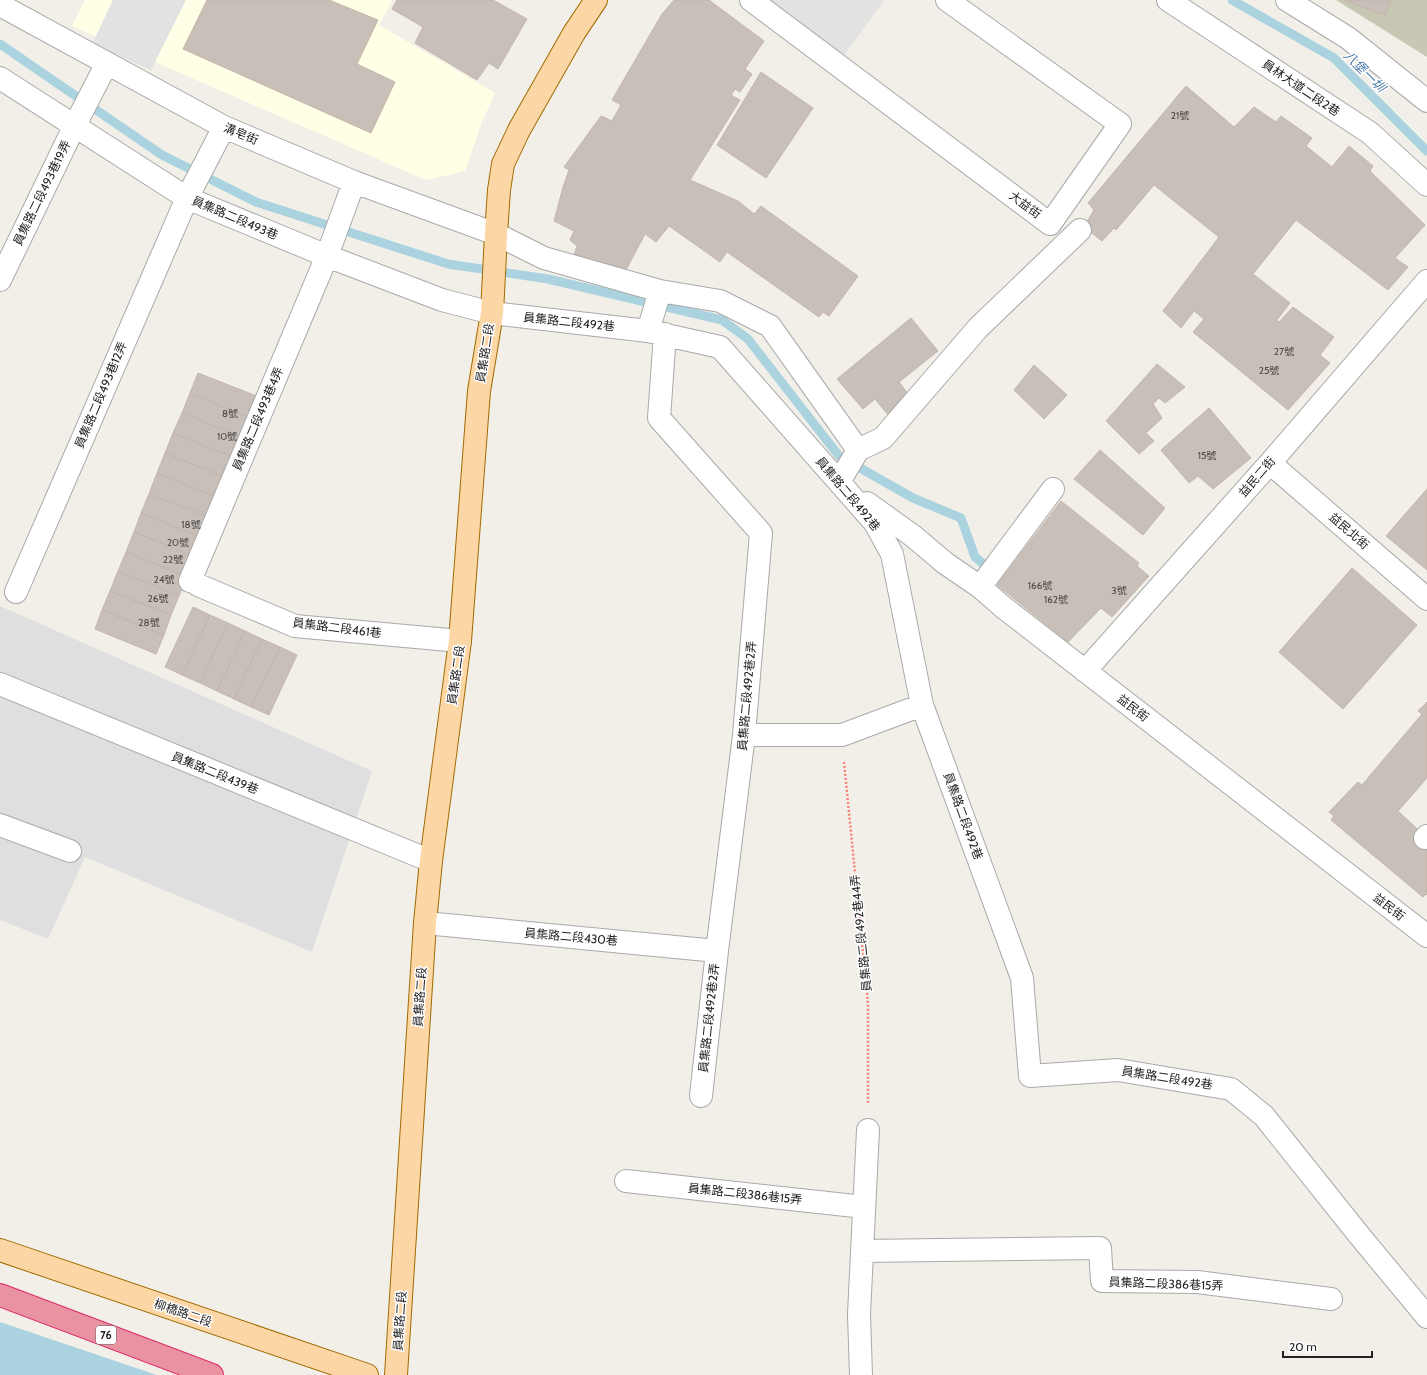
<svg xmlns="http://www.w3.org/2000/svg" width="1427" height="1375" font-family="Cabin,'Noto Sans TC',sans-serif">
  <rect width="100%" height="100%" fill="#f2efe9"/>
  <!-- residential -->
  <path fill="#e0dfdf" d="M 0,606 L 372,771 L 312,952 L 85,857 L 48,939 L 0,920 Z"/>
  <!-- education -->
  <path fill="#ffffe5" d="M 85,0 L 390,0 L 392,1 L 379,25 L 495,93 L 482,122 L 465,171 L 426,180 L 72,26 Z"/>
  <!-- construction -->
  <path fill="#c7c7b4" d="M 1336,0 L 1427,0 L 1427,57 Z"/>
  <!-- parking -->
  <path fill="#e2e2e2" d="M 113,0 L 186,0 L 151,70 L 92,44 Z
    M 766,0 L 884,0 L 844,56 Z"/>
  <!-- water -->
  <path fill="#aad3df" d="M 0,1322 L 157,1375 L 0,1375 Z"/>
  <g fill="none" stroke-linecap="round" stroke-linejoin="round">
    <!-- stream -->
    <path stroke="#aad3df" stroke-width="9" d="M 1232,0 L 1334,58 L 1427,151
      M 0,44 L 162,155 L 256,202 L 448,264 L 548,279 L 722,320 L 748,339 L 839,456 L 913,498 L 961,518 L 975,557 L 993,572"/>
  </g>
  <!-- building -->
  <path fill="#c7bfb8" stroke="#c4b6ab" d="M 207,0 L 329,0 L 378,20 L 357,64 L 395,82 L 371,133 L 183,49 Z
    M 397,0 L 493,0 L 527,19 L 498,69 L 489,63 L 477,80 L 415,43 L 423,27 L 392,9 Z
    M 674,0 L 709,0 L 764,41 L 745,69 L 752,74 L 740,92 L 735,89 L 731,95 L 740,100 L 690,180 L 738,201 L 754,214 L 761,206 L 858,276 L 829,316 L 823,312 L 819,317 L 727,252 L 720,262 L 669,226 L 656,242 L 645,234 L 626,270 L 574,255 L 577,246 L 570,240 L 574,231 L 554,221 L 563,187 L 569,170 L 564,167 L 601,116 L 612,121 L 621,105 L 612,100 L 662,14 Z
    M 1343,0 L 1391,0 L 1385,15 Z
    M 761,72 L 813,108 L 766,178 L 717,145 Z
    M 1186,86 L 1234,127 L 1254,107 L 1276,122 L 1281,116 L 1312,138 L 1306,146 L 1332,167 L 1349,146 L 1373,166 L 1370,171 L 1425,225 L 1395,258 L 1408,267 L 1388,290 L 1296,220 L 1253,274 L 1290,303 L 1277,320 L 1279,322 L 1293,307 L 1334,337 L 1320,355 L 1330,363 L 1288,410 L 1193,332 L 1204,319 L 1194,311 L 1181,328 L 1163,311 L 1219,237 L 1154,185 L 1116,230 L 1114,228 L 1102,241 L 1084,227 L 1094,210 L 1088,203 Z
    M 911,318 L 938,351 L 899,382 L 909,395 L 889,416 L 875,399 L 863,409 L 837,379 Z
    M 1157,364 L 1185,387 L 1165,403 L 1159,398 L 1153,404 L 1162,418 L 1146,433 L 1154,441 L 1139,454 L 1106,421 Z
    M 1034,365 L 1067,395 L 1044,419 L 1014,390 Z
    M 198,373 L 259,397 L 251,418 L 190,393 Z
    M 190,393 L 251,418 L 243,438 L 182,413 Z
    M 1209,408 L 1251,458 L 1213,489 L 1198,476 L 1189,483 L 1161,450 Z
    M 182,413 L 243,438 L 235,458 L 173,433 Z
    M 173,433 L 235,458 L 227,478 L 165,453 Z
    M 1100,450 L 1165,508 L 1143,535 L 1074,479 Z
    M 165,453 L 227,478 L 219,498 L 157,473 Z
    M 157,473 L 219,498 L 211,518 L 149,494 Z
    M 1427,489 L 1427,570 L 1386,536 Z
    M 149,494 L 211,518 L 203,538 L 141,513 Z
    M 1061,501 L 1139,563 L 1137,566 L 1149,576 L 1112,617 L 1101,608 L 1068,642 L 997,585 Z
    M 141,513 L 203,538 L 195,557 L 134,532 Z
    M 134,532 L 195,557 L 187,577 L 126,552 Z
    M 126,552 L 187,577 L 179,596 L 118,571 Z
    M 1352,568 L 1417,625 L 1343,709 L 1279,652 Z
    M 118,571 L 179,596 L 171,615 L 110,591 Z
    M 110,591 L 171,615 L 164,635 L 102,610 Z
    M 193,607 L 210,615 L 182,675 L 165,667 Z
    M 102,610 L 164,635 L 156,654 L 95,629 Z
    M 210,615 L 228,623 L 200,683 L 182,675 Z
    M 228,623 L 245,631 L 217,691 L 200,683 Z
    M 245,631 L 262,639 L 234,699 L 217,691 Z
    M 262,639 L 280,647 L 251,707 L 234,699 Z
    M 280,647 L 297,655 L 269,715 L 251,707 Z
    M 1427,702 L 1427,778 L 1398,811 L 1427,838 L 1427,895 L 1426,894 L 1423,897 L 1331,820 L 1334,816 L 1329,812 L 1358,782 L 1362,785 L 1422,714 L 1418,711 Z"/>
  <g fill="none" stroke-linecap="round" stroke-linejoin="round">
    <!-- minor casing -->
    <g stroke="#a9a9a9" stroke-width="24">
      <path id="minor" d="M 751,0 L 1050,224 L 1120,124 L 947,0
        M 1168,0 L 1370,133 L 1427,185
        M 1287,0 L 1348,38 L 1427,101
        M 0,5 L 224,127 L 354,182 L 496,234 L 544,258 L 660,291 L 720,301 L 770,326 L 858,450
        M 0,78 L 187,198 L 327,256 L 442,300 L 492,313 L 648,331 L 720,347 L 875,523 L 892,554 L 922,705 L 1022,978 L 1030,1076 L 1118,1070 L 1231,1089 L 1264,1116 L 1359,1235 L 1427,1317
        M 0,280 L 74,127 L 107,63
        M 648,331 L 660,291
        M 665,334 L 659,418 L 761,533 L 744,735 L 717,951 L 701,1096
        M 1270,463 L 1427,599
        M 839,482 L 858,450 L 883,438 L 978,328 L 1080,230
        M 867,503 L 913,536 L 945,563 L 980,587 L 1003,607 L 1427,936
        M 190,581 L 327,256 L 354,182
        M 198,585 L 295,626 L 460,641
        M 980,587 L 1053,489
        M 16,592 L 187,198 L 224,127
        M 1085,671 L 1270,463 L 1427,281
        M 0,684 L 431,861
        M 744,735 L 842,735 L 922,705
        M 0,825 L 70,851
        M 1425,838 L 1427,836
        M 425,923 L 717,951
        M 626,1181 L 864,1207
        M 862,1251 L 1100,1248 L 1102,1281 L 1197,1282 L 1331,1299
        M 861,1375 L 859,1314 L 868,1130"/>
    </g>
    <!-- major casing -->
    <g stroke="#a06b00" stroke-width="24">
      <path id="major" d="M 0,1250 L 367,1375
        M 396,1375 L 425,923 L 431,861 L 460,641 L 479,391 L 492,313 L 496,234 L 499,190 L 503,164 L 519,130 L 574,33 L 596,0"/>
    </g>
    <!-- highway casing -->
    <g stroke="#dc2a67" stroke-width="24">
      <path id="highway" d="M 0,1295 L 212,1375"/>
    </g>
    <!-- path -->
    <path stroke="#fa8072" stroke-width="2.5" stroke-dasharray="2 2" stroke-linecap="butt" d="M 844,762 L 868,1004 L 868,1104"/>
    <!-- minor -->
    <use href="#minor" stroke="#fff" stroke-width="22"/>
    <!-- major -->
    <use href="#major" stroke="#fcd6a4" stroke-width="22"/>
    <!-- highway -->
    <use href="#highway" stroke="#e892a2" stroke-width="22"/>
  </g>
  <g text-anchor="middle" stroke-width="3" stroke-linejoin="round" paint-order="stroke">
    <!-- number labels -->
    <g font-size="10" fill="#4b4948">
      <text x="1180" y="119">21號</text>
      <text x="1284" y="355">27號</text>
      <text x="1269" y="374">25號</text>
      <text x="230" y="417">8號</text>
      <text x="227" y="440">10號</text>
      <text x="1207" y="459">15號</text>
      <text x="191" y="528">18號</text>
      <text x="178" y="546">20號</text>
      <text x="173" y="563">22號</text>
      <text x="164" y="583">24號</text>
      <text x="1040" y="589">166號</text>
      <text x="1119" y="594">3號</text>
      <text x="158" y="602">26號</text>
      <text x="1056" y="603">162號</text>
      <text x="149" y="626">28號</text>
    </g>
    <!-- shield labels -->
    <rect fill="#fff" stroke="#646464" stroke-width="1" x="96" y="1326" width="20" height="18" rx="3"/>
    <g font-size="11" font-weight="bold" fill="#222">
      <text x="106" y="1339">76</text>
    </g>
    <!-- street labels -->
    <g font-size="12" fill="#222" stroke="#fff">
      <text transform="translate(1301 88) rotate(34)" y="4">員林大道二段2巷</text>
      <text transform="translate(241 134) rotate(23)" y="4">溝皂街</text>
      <text transform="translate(42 193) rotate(-64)" y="4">員集路二段493巷19弄</text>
      <text transform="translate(1025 205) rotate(37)" y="4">大益街</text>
      <text transform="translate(235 218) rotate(23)" y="4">員集路二段493巷</text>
      <text transform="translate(569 322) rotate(6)" y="4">員集路二段492巷</text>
      <text transform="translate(485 353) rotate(-81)" y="4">員集路二段</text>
      <text transform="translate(101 395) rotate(-67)" y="4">員集路二段493巷12弄</text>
      <text transform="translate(258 419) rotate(-67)" y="4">員集路二段493巷4弄</text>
      <text transform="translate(1257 477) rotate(-49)" y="4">益民二街</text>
      <text transform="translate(848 494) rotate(50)" y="4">員集路二段492巷</text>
      <text transform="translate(1349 531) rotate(41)" y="4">益民北街</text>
      <text transform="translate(337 628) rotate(7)" y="4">員集路二段461巷</text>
      <text transform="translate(456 675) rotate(-82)" y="4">員集路二段</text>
      <text transform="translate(747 696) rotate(-85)" y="4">員集路二段492巷2弄</text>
      <text transform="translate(1133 708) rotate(38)" y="4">益民街</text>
      <text transform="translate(215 773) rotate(22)" y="4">員集路二段439巷</text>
      <text transform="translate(963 816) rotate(70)" y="4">員集路二段492巷</text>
      <text transform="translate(1389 907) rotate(38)" y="4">益民街</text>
      <text transform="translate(861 933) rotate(-96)" y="4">員集路二段492巷44弄</text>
      <text transform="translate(571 937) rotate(5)" y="4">員集路二段430巷</text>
      <text transform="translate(420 997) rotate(-86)" y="4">員集路二段</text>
      <text transform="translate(709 1018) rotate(-84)" y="4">員集路二段492巷2弄</text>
      <text transform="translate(1167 1078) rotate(9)" y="4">員集路二段492巷</text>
      <text transform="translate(745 1194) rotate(6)" y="4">員集路二段386巷15弄</text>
      <text transform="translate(1166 1284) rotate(2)" y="4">員集路二段386巷15弄</text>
      <text transform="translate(183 1313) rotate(19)" y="4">柳橋路二段</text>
      <text transform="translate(400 1321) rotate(-86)" y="4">員集路二段</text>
    </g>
    <!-- water labels -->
    <g font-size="13" font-style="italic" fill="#4a7aab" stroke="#fff">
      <text transform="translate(1365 71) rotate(45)" y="5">八堡一圳</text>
    </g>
  </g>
  <!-- scale -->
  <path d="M1283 1351v6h89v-6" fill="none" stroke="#222222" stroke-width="2"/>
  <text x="1289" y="1351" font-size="12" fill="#222222" stroke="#ffffff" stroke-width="3" paint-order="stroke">20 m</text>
</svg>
